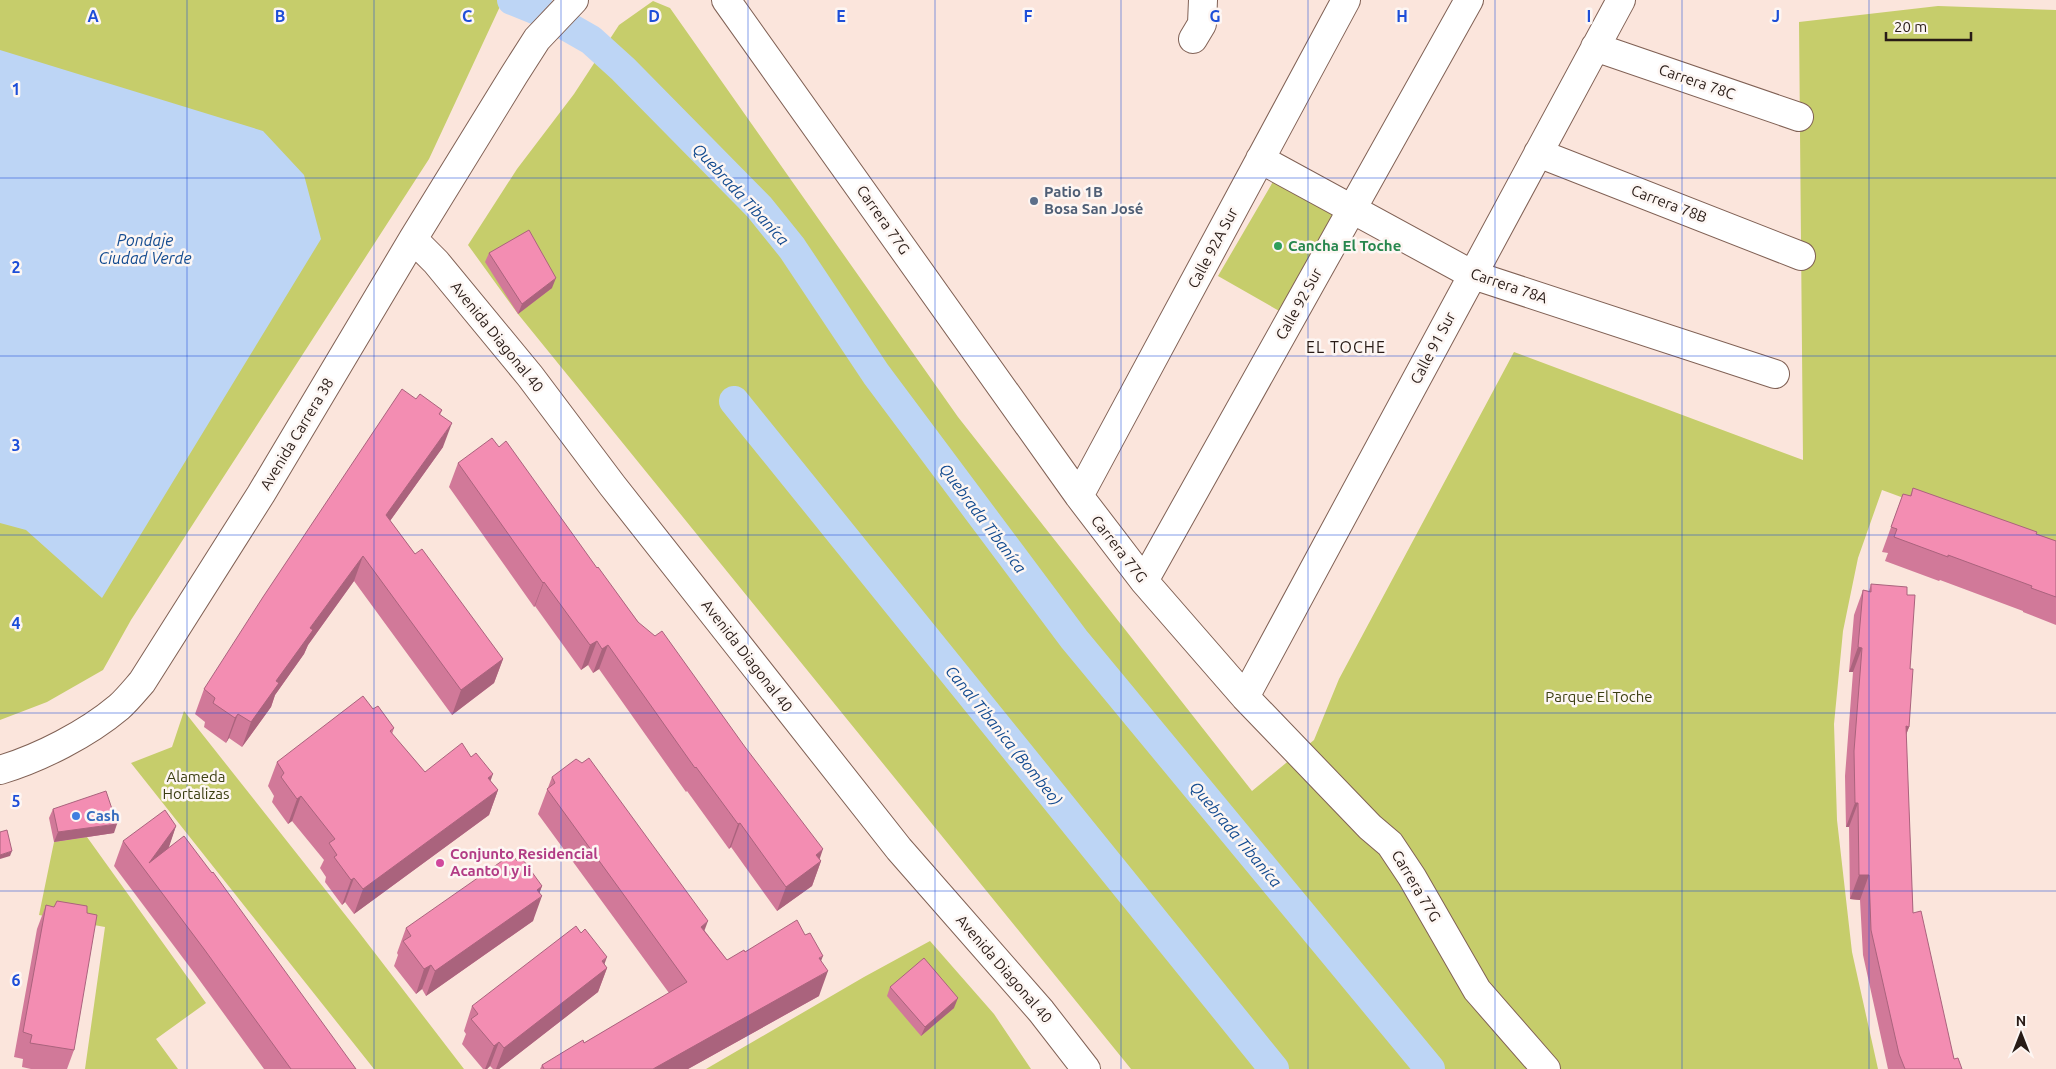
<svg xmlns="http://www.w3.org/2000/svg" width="2056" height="1069" font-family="Ubuntu,sans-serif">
  <rect width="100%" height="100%" fill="#fbe5dc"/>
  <!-- green -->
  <path fill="#c6cd6b" d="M 0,0 L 503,0 L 429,159 L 131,620 L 103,670 L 47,702 L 0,720 Z
    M 653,1 L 670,8 L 958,417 L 1252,791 L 1314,740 L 1339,679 L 1514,352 L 1803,460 L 1799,22 L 1938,6 L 2056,10 L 2056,554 L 1882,490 L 1858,558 L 1843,631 L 1834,724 L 1837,820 L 1852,952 L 1878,1069 L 1131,1069 L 518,314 L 468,245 L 517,169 L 574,94 L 619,25 Z
    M 1274,180 L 1337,216 L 1281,312 L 1218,276 Z
    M 184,711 L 358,931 L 464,1069 L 374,1069 L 131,763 L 172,747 Z
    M 87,837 L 206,1003 L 156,1039 L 178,1069 L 85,1069 L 105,927 L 39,915 L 54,842 Z
    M 930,941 L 994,1014 L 1031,1069 L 706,1069 L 864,977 Z"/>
  <!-- water -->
  <path fill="#bdd5f5" d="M 0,50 L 263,131 L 304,175 L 321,239 L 102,598 L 26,530 L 0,523 Z"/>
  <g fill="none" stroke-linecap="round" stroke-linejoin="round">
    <!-- canal -->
    <path stroke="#bdd5f5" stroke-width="30" d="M 512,0 L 542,12 L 591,40 L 623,69 L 759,207 L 792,248 L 876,374 L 1074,639 L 1430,1069
      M 734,401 L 1274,1069"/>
    <!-- minor casing -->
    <g stroke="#806155" stroke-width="30">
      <path id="minor" d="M 726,0 L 1079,496 L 1144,581 L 1245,697 L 1370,827 L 1390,844 L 1412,877 L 1477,990 L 1546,1069
        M 1193,39 L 1202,24 L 1203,0
        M 1595,47 L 1799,117
        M 1538,153 L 1801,256
        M 1260,159 L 1473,275 L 1775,374
        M 1079,496 L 1346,0
        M 1144,581 L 1469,0
        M 1245,697 L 1621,0"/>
    </g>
    <!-- major casing -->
    <g stroke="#806155" stroke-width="30">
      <path id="major" d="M 413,239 L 436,262 L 530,376 L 612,485 L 899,849 L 1041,1011 L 1086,1069
        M 0,770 C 40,758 87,734 119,707 C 127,700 135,690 142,682 L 261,494 L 413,239 L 514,75 L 537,39 L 574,0"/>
    </g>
    <!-- minor -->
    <use href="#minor" stroke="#fff" stroke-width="28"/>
    <!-- major -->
    <use href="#major" stroke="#fff" stroke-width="28"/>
  </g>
  <!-- wall -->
  <path fill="#d17999" d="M 489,253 L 552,288 L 518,314 L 485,262 Z
    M 416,399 L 442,410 L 440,415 L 443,447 L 390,521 L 415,554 L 503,659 L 494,683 L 452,715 L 354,581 L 308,645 L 304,654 L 275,695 L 271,707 L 242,747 L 229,738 L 226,743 L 204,727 L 205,722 L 195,714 L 204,689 Z
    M 458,463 L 597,568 L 821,861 L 812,886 L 777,911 L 731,847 L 729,849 L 687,791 L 686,792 L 599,669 L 593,673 L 588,665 L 581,670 L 535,606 L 534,607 L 449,487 Z
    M 1913,488 L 2056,541 L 2056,625 L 2023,612 L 2023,611 L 1940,580 L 1939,581 L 1885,561 L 1888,553 L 1882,552 L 1903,494 L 1910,496 Z
    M 1871,584 L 1910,669 L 1909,727 L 1906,735 L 1913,913 L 1954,1059 L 1962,1069 L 1888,1069 L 1863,955 L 1860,900 L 1850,899 L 1849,827 L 1846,827 L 1845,776 L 1853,672 L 1849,672 L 1854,615 L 1863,590 L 1869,591 Z
    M 373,709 L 394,728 L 392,734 L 425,772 L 471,757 L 498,790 L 489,815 L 354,914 L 345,902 L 342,905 L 325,882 L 326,877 L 320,868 L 324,860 L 292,821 L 288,824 L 272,802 L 274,796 L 268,786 L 277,762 Z
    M 552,777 L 705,931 L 727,960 L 745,952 L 805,935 L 821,960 L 819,996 L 688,1069 L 540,1069 L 542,1065 L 584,1043 L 669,993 L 538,814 Z
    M 53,809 L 114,833 L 54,842 L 49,818 Z
    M 176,826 L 168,848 L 356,1069 L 264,1069 L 195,974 L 114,866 L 123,841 Z
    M 517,861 L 542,886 L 539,893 L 533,921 L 426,996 L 422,989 L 416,994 L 394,966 L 398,955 L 397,953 L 406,928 Z
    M 46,905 L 74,1050 L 67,1069 L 31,1069 L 22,1067 L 23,1059 L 14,1057 L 37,929 Z
    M 604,965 L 607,968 L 598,992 L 499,1069 L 493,1069 L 490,1066 L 487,1069 L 483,1069 L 462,1044 L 466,1034 L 464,1031 L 472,1006 Z
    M 890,987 L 954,1008 L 921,1036 L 887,996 Z"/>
  <!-- shaded-wall -->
  <path fill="#aa637d" d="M 556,278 L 552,288 L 518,314 L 522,304 Z
    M 452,423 L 443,447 L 377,539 L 386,515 Z
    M 363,556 L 354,581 L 308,645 L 304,654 L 275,695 L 271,707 L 242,747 L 251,722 L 276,681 L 310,628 Z
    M 544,582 L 535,606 L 534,607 L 543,583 Z
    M 597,641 L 588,665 L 581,670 L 590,645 Z
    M 608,645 L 599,669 L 593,673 L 602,649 Z
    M 1858,647 L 1862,648 L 1853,672 L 1849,672 Z
    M 503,659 L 494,683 L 452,715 L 461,690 Z
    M 238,714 L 229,738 L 226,743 L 235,718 Z
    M 1906,726 L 1909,727 L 1900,751 Z
    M 493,774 L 484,799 L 488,778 Z
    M 498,790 L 489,815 L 354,914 L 363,889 Z
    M 301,796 L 292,821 L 288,824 L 297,799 Z
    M 1855,803 L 1858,803 L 1849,827 L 1846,827 Z
    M 740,823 L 731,847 L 729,849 L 738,824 Z
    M 117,824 L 114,833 L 54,842 L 58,832 Z
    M 176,826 L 168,850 L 149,863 Z
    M 823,849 L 818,864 L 821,861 L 812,886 L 777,911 L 786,887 L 816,855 Z
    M 12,851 L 10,856 L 0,859 L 0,855 Z
    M 1859,875 L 1869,875 L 1860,900 L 1850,899 Z
    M 354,878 L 345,902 L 342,905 L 351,880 Z
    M 542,886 L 537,900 L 542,896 L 533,921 L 426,996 L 435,971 Z
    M 708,921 L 699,945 L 701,927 Z
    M 823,956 L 814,979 L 828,971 L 819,996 L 688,1069 L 653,1069 Z
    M 607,957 L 602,971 L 607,968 L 598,992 L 499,1069 L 496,1069 L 504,1048 Z
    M 431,965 L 422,989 L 416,994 L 424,969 Z
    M 958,998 L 954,1008 L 921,1036 L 925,1027 Z
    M 499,1042 L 490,1066 L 487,1069 L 485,1069 L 494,1046 Z"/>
  <!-- building -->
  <path fill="#f38db2" stroke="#aa637d" d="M 529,230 L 556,278 L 522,304 L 489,253 Z
    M 402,389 L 416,399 L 420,394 L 442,410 L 439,414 L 452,423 L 386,515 L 415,554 L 422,549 L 503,659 L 461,690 L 363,556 L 310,628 L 313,630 L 276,681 L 279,683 L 251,722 L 238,714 L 235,718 L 213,703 L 215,698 L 204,689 L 263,597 Z
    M 492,438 L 499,447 L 506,441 L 597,568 L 598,567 L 638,622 L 655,636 L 662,631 L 745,747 L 823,849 L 816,855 L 821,861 L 786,887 L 740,823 L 738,824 L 696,767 L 695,768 L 608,645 L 602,649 L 597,641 L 590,645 L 544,582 L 543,583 L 458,463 Z
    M 1913,488 L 2037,532 L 2036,534 L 2056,541 L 2056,597 L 2031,588 L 2032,586 L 1948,555 L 1948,557 L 1894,537 L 1897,529 L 1891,527 L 1903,494 L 1911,496 Z
    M 1871,584 L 1907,587 L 1907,595 L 1915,595 L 1910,669 L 1913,669 L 1909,727 L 1906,726 L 1913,913 L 1921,911 L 1954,1059 L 1958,1058 L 1962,1069 L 1905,1069 L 1899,1054 L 1871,930 L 1869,875 L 1859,875 L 1858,803 L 1855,803 L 1854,751 L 1862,648 L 1858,647 L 1863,590 L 1871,592 Z
    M 363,696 L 373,709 L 378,706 L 394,728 L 390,731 L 425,772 L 462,743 L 471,757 L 476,753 L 493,774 L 488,778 L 498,790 L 363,889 L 354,878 L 351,880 L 334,857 L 337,855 L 329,843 L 335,839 L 301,796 L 297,799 L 281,777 L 284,773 L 277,762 Z
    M 589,758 L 708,921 L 701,927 L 727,960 L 744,950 L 745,952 L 797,920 L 805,935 L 810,933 L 823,956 L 819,958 L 828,971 L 653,1069 L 544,1069 L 542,1065 L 583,1040 L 584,1043 L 687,982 L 547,789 L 555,783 L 552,777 L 576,759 L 582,763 Z
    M 106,791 L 117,824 L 58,832 L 53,809 Z
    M 165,810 L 176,826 L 149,863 L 184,836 L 212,873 L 213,872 L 356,1069 L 291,1069 L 204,949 L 123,841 Z
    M 7,830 L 12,851 L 0,855 L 0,832 Z
    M 512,854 L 517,861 L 521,857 L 542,886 L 537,890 L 542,896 L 435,971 L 431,965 L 424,969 L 403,941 L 411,936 L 406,928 Z
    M 57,901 L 87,906 L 87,913 L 97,915 L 74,1050 L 30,1043 L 32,1035 L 23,1032 L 46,905 L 54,907 Z
    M 576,926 L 581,933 L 585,929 L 607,957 L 602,961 L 607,968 L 504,1048 L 499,1042 L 494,1046 L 471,1019 L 478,1014 L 472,1006 Z
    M 924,958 L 958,998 L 925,1027 L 890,987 Z"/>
  <!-- grid -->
  <path fill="none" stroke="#1d4ed8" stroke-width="1" stroke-opacity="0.55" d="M 187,0 L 187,1069M 374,0 L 374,1069M 561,0 L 561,1069M 748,0 L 748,1069M 935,0 L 935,1069M 1121,0 L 1121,1069M 1308,0 L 1308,1069M 1495,0 L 1495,1069M 1682,0 L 1682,1069M 1869,0 L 1869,1069M 0,178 L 2056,178M 0,356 L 2056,356M 0,535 L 2056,535M 0,713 L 2056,713M 0,891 L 2056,891"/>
  <!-- markers -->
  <circle fill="#5c6f8a" stroke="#fdf6f3" stroke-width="2" cx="1034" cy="201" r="5"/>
  <circle fill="#2e9e5b" stroke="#fdf6f3" stroke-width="2" cx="1278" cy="246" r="5"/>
  <circle fill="#3f7fe0" stroke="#fdf6f3" stroke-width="2" cx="76" cy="816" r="5"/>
  <circle fill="#d1479c" stroke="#fdf6f3" stroke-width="2" cx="440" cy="863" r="5"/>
  <g text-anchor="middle" stroke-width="5" stroke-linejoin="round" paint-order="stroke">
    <!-- street labels -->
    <g font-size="15" fill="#281b16" stroke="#fdf6f3">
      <text transform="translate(1697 82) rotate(19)" y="5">Carrera 78C</text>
      <text transform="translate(1669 204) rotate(21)" y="5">Carrera 78B</text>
      <text transform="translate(883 220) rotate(55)" y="5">Carrera 77G</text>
      <text transform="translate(1213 248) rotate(-62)" y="5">Calle 92A Sur</text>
      <text transform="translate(1509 286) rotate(19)" y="5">Carrera 78A</text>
      <text transform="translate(1299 304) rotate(-61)" y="5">Calle 92 Sur</text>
      <text transform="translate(497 337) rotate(51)" y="5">Avenida Diagonal 40</text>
      <text transform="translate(1433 348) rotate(-62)" y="5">Calle 91 Sur</text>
      <text transform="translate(297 434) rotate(-59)" y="5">Avenida Carrera 38</text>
      <text transform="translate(1119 549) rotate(52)" y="5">Carrera 77G</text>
      <text transform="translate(747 656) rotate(52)" y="5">Avenida Diagonal 40</text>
      <text transform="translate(1416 886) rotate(59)" y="5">Carrera 77G</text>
      <text transform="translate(1004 969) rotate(49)" y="5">Avenida Diagonal 40</text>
    </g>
    <!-- service labels -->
    <g font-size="15" font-weight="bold" fill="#4e5e75" stroke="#fdf6f3" text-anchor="start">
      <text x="1044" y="197">Patio 1B<tspan x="1044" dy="17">Bosa San José</tspan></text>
    </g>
    <!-- leisure labels -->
    <g font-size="15" font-weight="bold" fill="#27864d" stroke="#fdf6f3" text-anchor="start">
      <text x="1288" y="251">Cancha El Toche</text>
    </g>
    <!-- park labels -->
    <g font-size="15" fill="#3c3f13" stroke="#fdf6f3">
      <text x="1599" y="702">Parque El Toche</text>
      <text x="196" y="782">Alameda<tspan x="196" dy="17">Hortalizas</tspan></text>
    </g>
    <!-- shop labels -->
    <g font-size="15" font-weight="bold" fill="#366cbe" stroke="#fdf6f3" text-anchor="start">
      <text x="86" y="821">Cash</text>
    </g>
    <!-- hotel labels -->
    <g font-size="15" font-weight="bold" fill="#b23c85" stroke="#fdf6f3" text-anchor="start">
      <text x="450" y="859">Conjunto Residencial<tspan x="450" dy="17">Acanto I y Ii</tspan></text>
    </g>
    <!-- water labels -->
    <g font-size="16" font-style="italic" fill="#134b90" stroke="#fdf6f3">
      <text transform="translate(741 194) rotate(47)" y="6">Quebrada Tibaníca</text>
      <text x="145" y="246">Pondaje<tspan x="145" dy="18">Ciudad Verde</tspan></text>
      <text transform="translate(983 518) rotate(53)" y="6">Quebrada Tibaníca</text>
      <text transform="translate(1004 735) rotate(51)" y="6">Canal Tibanica (Bombeo)</text>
      <text transform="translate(1236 834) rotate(50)" y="6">Quebrada Tibaníca</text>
    </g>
    <!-- neighbourhood labels -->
    <g font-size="16" letter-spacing="1" fill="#281b16" stroke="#fdf6f3">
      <text x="1346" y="353">EL TOCHE</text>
    </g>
  </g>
  <g font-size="16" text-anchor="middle" font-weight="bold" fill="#1d4ed8" stroke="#fdf6f3" stroke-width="5" stroke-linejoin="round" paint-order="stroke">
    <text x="93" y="22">A</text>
    <text x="280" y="22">B</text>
    <text x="467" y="22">C</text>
    <text x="654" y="22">D</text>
    <text x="841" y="22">E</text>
    <text x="1028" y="22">F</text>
    <text x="1215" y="22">G</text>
    <text x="1402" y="22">H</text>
    <text x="1589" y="22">I</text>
    <text x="1776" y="22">J</text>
    <text x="16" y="95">1</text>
    <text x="16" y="273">2</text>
    <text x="16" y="451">3</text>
    <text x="16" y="629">4</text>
    <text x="16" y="807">5</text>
    <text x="16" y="986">6</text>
  </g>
  <!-- north arrow -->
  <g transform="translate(2021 1034)" stroke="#fdf6f3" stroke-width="4" paint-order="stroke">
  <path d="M0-4L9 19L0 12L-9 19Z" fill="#281b16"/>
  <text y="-8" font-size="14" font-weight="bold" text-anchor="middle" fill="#281b16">N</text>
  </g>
  <!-- scale -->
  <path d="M1886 32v8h85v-8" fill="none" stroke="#281b16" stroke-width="2.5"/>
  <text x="1894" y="32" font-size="15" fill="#281b16" stroke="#fdf6f3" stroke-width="4" paint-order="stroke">20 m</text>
</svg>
